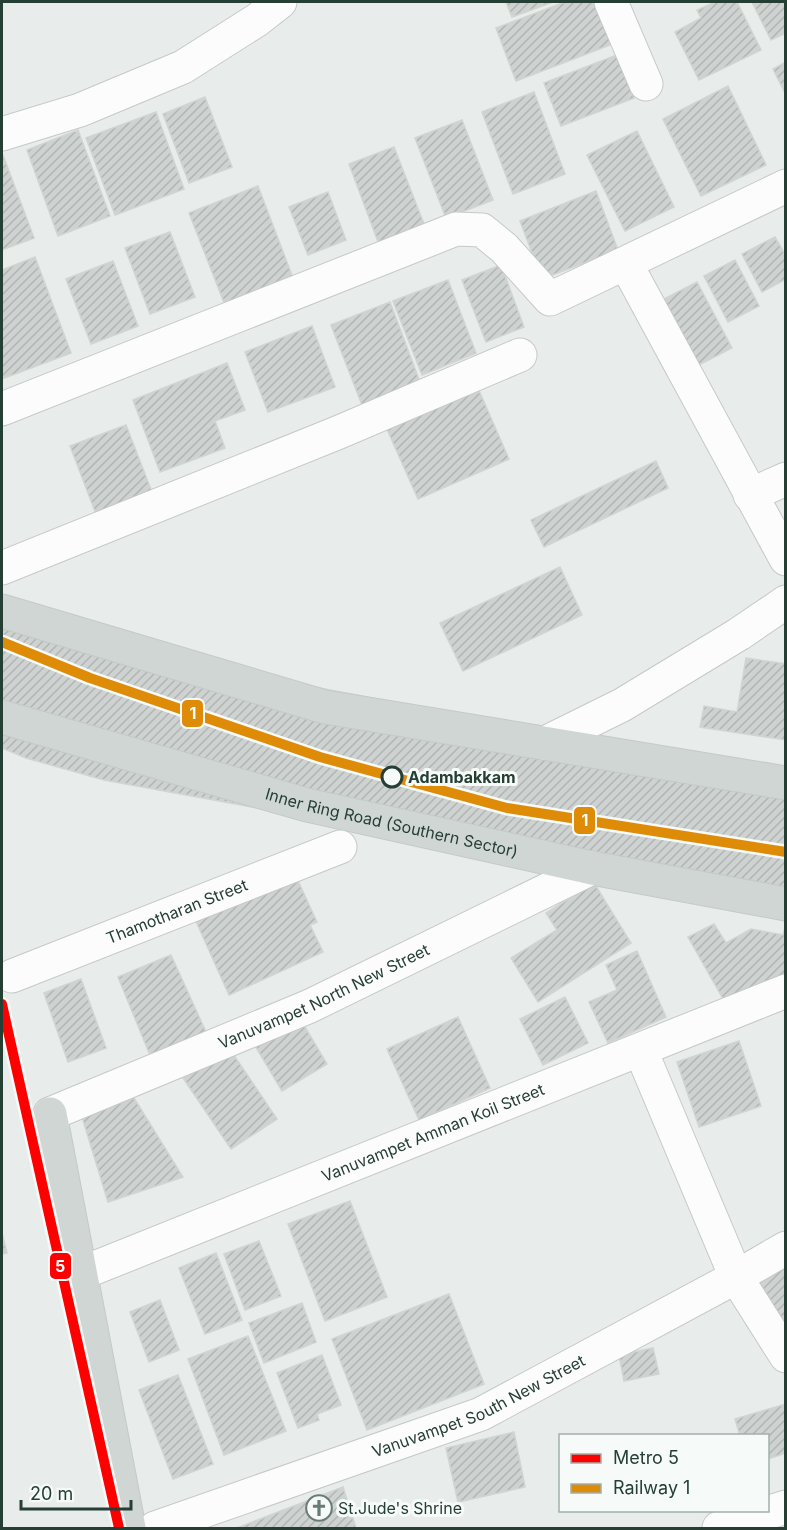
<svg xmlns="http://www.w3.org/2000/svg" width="787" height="1530" font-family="Inter,sans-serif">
  <defs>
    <pattern id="building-hatch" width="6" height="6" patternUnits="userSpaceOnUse" patternTransform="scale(1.5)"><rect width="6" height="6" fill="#ced3d1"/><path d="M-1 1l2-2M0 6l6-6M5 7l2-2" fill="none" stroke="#b1b6b4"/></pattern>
  </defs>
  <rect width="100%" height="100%" fill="#e8ecea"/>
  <!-- building -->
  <path fill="url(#building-hatch)" stroke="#d0d5d2" stroke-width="1.5" d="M 506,2 L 553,2 L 512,17 Z
    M 565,2 L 599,2 L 615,43 L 516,81 L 496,28 Z
    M 715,2 L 737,2 L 761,50 L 699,80 L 675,32 L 701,18 L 697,10 Z
    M 752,2 L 786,2 L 786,33 L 771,40 Z
    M 617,55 L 634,98 L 561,126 L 544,83 Z
    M 786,62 L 786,95 L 773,69 Z
    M 728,86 L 766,165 L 701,196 L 663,119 Z
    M 534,92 L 565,174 L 513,194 L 482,112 Z
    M 205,97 L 232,167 L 189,183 L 163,114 Z
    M 156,112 L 184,189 L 115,215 L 86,138 Z
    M 462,120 L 493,200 L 446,218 L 415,138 Z
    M 78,130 L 110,216 L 58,236 L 27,150 Z
    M 637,131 L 674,207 L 625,231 L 587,155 Z
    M 394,147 L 426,229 L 380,247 L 349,164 Z
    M 3,155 L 34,238 L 2,250 L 2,156 Z
    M 258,186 L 293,278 L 225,305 L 189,213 Z
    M 596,191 L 618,250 L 542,279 L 520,221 Z
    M 328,192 L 346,240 L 308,255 L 289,207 Z
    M 170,232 L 195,297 L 150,314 L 125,248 Z
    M 775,237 L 786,256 L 786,279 L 762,292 L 742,254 Z
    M 35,257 L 71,353 L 2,379 L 2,270 Z
    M 735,260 L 759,306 L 728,322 L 704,276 Z
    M 113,261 L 138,326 L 91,344 L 66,279 Z
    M 501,265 L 524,327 L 486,342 L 462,280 Z
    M 448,280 L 476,353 L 422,375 L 393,301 Z
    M 697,282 L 732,348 L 695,367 L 660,301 Z
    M 390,302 L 420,382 L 362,405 L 331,325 Z
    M 312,326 L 335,387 L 268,412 L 245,352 Z
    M 227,363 L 245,410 L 215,421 L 225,448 L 160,472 L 133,400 Z
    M 477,386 L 509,459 L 418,499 L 386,427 Z
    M 126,425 L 152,492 L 96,514 L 70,446 Z
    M 656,461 L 668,488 L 544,547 L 531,520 Z
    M 560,567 L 582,615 L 463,671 L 440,623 Z
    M 2,613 L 79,642 L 786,777 L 786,904 L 104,780 L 26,758 L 2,748 Z
    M 746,658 L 786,664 L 786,740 L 700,727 L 704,706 L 737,712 Z
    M 294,872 L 317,922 L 310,925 L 323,952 L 229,995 L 194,917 Z
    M 594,883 L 631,943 L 538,1002 L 511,958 L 557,930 L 546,913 Z
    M 714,924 L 726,943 L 751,929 L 783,935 L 786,924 L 786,986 L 730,1011 L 688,937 Z
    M 637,951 L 666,1017 L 608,1043 L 589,1002 L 617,990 L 606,965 Z
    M 171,955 L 206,1032 L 152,1060 L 118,977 Z
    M 81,979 L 106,1048 L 68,1062 L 44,993 Z
    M 565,997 L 588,1043 L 543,1065 L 520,1019 Z
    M 299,1017 L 327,1064 L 282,1091 L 254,1044 Z
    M 458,1017 L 490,1088 L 419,1120 L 387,1049 Z
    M 739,1041 L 761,1106 L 699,1127 L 677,1062 Z
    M 227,1045 L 277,1119 L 231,1149 L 181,1075 Z
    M 134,1098 L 183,1177 L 108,1202 L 82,1117 Z
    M 350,1201 L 387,1297 L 325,1321 L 288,1224 Z
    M 2,1233 L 7,1253 L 2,1254 Z
    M 259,1241 L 281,1296 L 245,1310 L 224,1254 Z
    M 216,1253 L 242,1320 L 205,1334 L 179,1268 Z
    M 786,1265 L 786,1329 L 759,1281 Z
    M 449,1294 L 484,1384 L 367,1430 L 332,1339 Z
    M 160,1300 L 179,1350 L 149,1362 L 130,1312 Z
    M 302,1303 L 316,1342 L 264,1363 L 249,1323 Z
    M 248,1336 L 286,1431 L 224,1455 L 188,1359 Z
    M 653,1348 L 659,1374 L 624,1381 L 619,1355 Z
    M 322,1355 L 341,1405 L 317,1414 L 319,1420 L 298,1428 L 277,1373 Z
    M 178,1375 L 213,1464 L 173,1479 L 139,1390 Z
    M 786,1404 L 786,1453 L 768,1459 L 768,1436 L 740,1436 L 735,1419 Z
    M 514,1432 L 525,1487 L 458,1502 L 446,1448 Z
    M 343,1487 L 356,1528 L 237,1528 Z"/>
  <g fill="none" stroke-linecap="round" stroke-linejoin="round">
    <!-- minor casing -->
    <g stroke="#c5c9c7" stroke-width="35">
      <g id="minor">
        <path d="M 611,2 L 646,84"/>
        <path d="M 2,134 L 80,110 L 183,67 L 257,20 L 280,2"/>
        <path d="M 626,264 L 786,559"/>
        <path d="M 2,409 L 456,229 L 482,230 L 504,248 L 550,299 L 786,186"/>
        <path d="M 750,495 L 786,479"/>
        <path d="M 2,568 L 337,433 L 520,355"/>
        <path d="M 545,743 L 622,705 L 739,634 L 786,602"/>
        <path id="s1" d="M 12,976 L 340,847"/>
        <path d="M 641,1051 L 736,1277 L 786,1356"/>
        <path id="s2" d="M 50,1114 L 310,1006 L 592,868"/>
        <path id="s3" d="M 82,1273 L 786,991"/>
        <path id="s4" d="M 155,1528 L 481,1414 L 736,1277 L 786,1248"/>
        <path d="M 719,1528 L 786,1507"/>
      </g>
    </g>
    <!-- major casing -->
    <g stroke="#c3cac8" stroke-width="35">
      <g id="major">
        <path d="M 2,611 L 325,707 L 786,783"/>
        <path id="s5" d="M 2,717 L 307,805 L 592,868 L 786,904"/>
        <path d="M 50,1114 L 129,1528"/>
      </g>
    </g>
    <!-- minor -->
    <use href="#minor" stroke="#fcfcfc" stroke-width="33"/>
    <!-- major -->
    <use href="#major" stroke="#d0d6d4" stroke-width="33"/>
    <!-- rail-1 casing -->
    <g stroke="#f6faf8" stroke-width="15">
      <path id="rail-1" d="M 2,642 L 90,678 L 320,757 L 507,808 L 786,852"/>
    </g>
    <!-- rail-1 -->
    <use href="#rail-1" stroke="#de8c08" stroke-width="10"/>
    <!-- metro-1 casing -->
    <g stroke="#f6faf8" stroke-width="15">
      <path id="metro-1" d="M 2,1004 L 119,1528"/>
    </g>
    <!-- metro-1 -->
    <use href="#metro-1" stroke="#f00" stroke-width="10"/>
  </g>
  <!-- icons -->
  <defs>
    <g id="church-ring" transform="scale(1.35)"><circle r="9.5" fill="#f6faf8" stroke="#697c74" stroke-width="1.5"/><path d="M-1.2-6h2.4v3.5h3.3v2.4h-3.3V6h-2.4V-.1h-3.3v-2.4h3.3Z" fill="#697c74"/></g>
  </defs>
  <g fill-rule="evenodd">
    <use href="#church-ring" x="319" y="1508"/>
  </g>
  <!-- markers -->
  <circle fill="#f6faf8" stroke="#253f35" stroke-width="3" cx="392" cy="777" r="10"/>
  <g text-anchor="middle" stroke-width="6" stroke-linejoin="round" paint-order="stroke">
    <!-- stop labels -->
    <g font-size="16" font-weight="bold" fill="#253f35" stroke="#f6faf8" text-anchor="start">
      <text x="408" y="783">Adambakkam</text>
    </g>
    <!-- street labels -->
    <g font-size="16" fill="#253f35" stroke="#f6faf8">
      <text dy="6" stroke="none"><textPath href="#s5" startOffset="404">Inner Ring Road (Southern Sector)</textPath></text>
      <text dy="6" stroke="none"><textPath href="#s1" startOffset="177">Thamotharan Street</textPath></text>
      <text dy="6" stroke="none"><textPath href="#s2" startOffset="298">Vanuvampet North New Street</textPath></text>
      <text dy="6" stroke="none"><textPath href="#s3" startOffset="378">Vanuvampet Amman Koil Street</textPath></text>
      <text dy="6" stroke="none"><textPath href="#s4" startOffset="346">Vanuvampet South New Street</textPath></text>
    </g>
    <!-- poi labels -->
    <g font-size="16" fill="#253f35" stroke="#f6faf8" text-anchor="start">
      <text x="338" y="1514">St.Jude's Shrine</text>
    </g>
  </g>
  <g stroke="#f6faf8" stroke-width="2">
    <rect x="181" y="699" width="23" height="29" rx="6" fill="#de8c08"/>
    <rect x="573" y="806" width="23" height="29" rx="6" fill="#de8c08"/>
    <rect x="49" y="1252" width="23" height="28" rx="6" fill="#f00"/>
  </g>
  <g font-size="16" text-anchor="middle" font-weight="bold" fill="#fff">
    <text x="193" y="719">1</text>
    <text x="585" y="826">1</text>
    <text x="60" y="1272">5</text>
  </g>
  <!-- border -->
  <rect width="787" height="1530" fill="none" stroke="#253f35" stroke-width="6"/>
  <!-- legend -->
  <rect x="559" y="1434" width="210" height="78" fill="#f6faf8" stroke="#a2afaa" stroke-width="1.5"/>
  <rect x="571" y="1454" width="30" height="9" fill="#ff0000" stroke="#a2afaa" stroke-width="1.5"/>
  <text x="613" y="1464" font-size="18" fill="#253f35">Metro 5</text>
  <rect x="571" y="1484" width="30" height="9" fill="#de8c08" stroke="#a2afaa" stroke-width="1.5"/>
  <text x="613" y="1494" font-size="18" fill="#253f35">Railway 1</text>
  <!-- scale -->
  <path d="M21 1500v9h110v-9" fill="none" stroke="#253f35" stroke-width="3"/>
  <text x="30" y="1500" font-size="18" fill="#253f35" stroke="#f6faf8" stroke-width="4.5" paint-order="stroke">20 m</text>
</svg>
